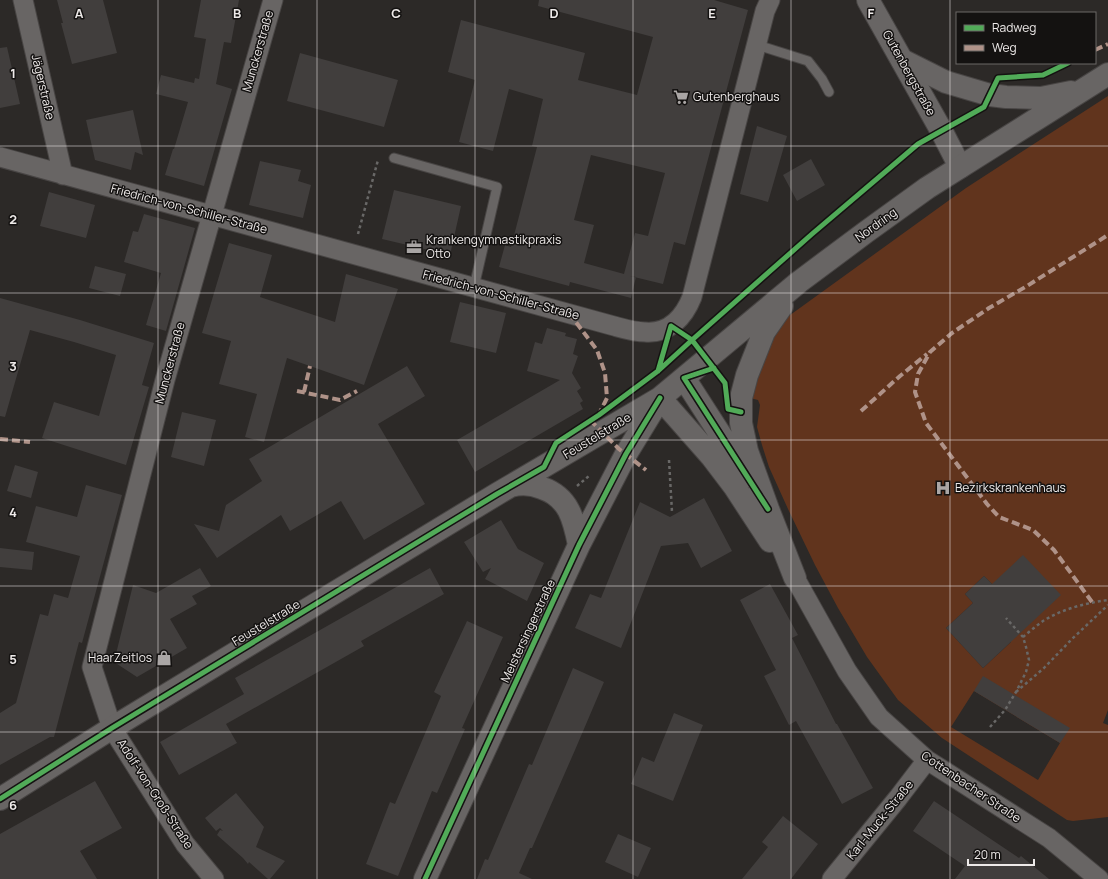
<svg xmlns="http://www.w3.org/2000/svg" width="1108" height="879" font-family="Manrope,sans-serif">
  <rect width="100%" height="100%" fill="#2c2927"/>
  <!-- green -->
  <path fill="#61341d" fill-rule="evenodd" d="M 1108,96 L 1108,710 L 1103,723 L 1108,725 L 1108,817 L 1073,821 L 1067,820 L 942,738 L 898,700 L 867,657 L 838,608 L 815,565 L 788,509 L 769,467 L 762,445 L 757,427 L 760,405 L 758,400 L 750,398 L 771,339 L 786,318 L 966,188 ZM 984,576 L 992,584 L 997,627 L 1011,642 L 983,668 L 946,628 L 973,603 L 965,594 ZM 974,691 L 1060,743 L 1038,780 L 951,727 Z"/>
  <!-- building -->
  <path fill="#413e3d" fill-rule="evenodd" d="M 57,0 L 103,0 L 117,53 L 72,64 L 61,23 L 63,23 Z
    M 201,0 L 239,0 L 231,43 L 224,42 L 216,84 L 232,89 L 204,186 L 165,175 L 173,149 L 174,149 L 188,102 L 156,94 L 161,75 L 194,83 L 195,78 L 199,79 L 206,39 L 194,37 Z
    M 539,0 L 714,0 L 748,10 L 685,245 L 674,242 L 663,284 L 630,276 L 636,277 L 631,298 L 570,282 L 569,286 L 499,267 L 505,245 L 511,247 L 537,147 L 532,146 L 543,99 L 509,89 L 493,151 L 459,142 L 475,80 L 448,72 L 461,20 L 585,53 L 578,80 L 637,95 L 653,37 L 538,6 ZM 591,155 L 665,173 L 648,236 L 635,233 L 624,274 L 584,263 L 594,225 L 574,220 Z
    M 7,47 L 20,104 L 0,108 L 0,48 Z
    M 300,53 L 398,80 L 384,127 L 287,101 Z
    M 133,110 L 143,155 L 135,152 L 131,170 L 95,160 L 86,120 Z
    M 757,126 L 787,136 L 768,202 L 740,194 Z
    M 811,159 L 825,185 L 797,201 L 783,175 Z
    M 260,161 L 301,170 L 298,181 L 311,185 L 303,218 L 249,205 Z
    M 394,190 L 461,206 L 450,255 L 382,239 Z
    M 49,192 L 95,205 L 86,238 L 40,226 Z
    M 144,214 L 195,228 L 166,331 L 146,325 L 161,273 L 124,262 L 133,231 L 138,232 Z
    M 229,243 L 272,255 L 260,297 L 335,322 L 346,274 L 398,289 L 364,385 L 287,358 L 264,442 L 245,437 L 257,394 L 219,384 L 231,341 L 202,333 Z
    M 95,266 L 126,274 L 120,296 L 89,288 Z
    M 0,298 L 80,320 L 154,343 L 142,385 L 149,387 L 126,465 L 42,438 L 54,402 L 99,416 L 116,355 L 74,342 L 30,330 L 5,417 L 0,416 Z
    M 460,302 L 506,313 L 496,353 L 450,342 Z
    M 547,328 L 566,333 L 565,336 L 577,339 L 573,354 L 578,356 L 572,373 L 581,388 L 577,391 L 583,401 L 580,403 L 583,409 L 475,472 L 457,440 L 560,380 L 527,371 L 535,342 L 542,344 Z
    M 407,366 L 425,396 L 378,424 L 425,504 L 364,540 L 341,501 L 290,531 L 281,515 L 217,558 L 194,524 L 219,531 L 226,505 L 262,481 L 249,459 Z
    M 182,412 L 216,420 L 204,466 L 171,457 Z
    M 15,465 L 38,472 L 31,498 L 7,491 Z
    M 86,485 L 122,495 L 82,643 L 79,642 L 54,737 L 50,737 L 0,765 L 0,713 L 16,703 L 40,614 L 48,616 L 54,594 L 68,598 L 80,556 L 26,542 L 36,506 L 77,517 Z
    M 704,498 L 732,551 L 701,568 L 688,543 L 661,546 L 621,648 L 575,628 L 590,594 L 601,598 L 640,502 L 670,517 Z
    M 501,520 L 518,549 L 544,563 L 527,601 L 485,579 L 491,568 L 483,572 L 464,542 Z
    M 0,548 L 34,552 L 32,570 L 0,567 Z
    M 1023,555 L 1061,595 L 983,668 L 946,628 L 973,603 L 965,594 L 984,576 L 992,584 Z
    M 200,568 L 211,586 L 192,596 L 197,604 L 170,619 L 187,648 L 137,677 L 114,662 L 133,585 L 156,593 Z
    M 430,568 L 444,594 L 361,641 L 364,646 L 226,724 L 237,743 L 179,775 L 160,742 L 244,694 L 235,678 Z
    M 770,584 L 798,635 L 792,638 L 836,724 L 837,724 L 873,788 L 842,804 L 796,721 L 789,725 L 764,676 L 776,670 L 740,600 Z
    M 467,621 L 503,637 L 462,728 L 465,729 L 437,793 L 432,791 L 398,876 L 366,864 L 390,802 L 395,804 L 441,696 L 434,692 Z
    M 573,668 L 604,682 L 575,750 L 532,848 L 530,848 L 519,873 L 532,879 L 477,879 L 485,859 L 488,860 L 529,764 L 532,765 Z
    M 983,676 L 1070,728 L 1060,743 L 974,691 Z
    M 674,713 L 703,725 L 673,801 L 631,784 L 642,757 L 654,762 Z
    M 95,781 L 122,828 L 80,851 L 97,879 L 0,879 L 0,834 Z
    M 236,793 L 264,827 L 256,847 L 285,861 L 270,879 L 268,879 L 249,862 L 248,864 L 243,858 L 217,835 L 220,830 L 223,831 L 220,828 L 216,831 L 205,818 Z
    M 934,801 L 1019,858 L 1021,856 L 1049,879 L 955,879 L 965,866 L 913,831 Z
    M 783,816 L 818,844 L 791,879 L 742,879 L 768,847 L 762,842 Z
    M 618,834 L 651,848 L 638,877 L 605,862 Z"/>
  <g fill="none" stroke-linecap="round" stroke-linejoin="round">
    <!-- service casing -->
    <g stroke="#484544" stroke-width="11">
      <path id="service" d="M 757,45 L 808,61 L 822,79 L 829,92
        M 394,158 L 497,187 L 474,287"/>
    </g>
    <!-- minor casing -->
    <g stroke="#484544" stroke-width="21">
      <path id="minor" d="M 23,0 L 63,175
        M 0,157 L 614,326 C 625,329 635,332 645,332 C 669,334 684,317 692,297 L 765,11 L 770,0
        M 795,578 L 847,671 L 879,717 L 927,760 L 1049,838 L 1099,879
        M 214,879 L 185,844 L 112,728 L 92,667 L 165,380 L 273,0
        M 832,879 L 898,798 L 927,760"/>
    </g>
    <!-- tertiary casing -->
    <g stroke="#484544" stroke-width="24">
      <path id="tertiary" d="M 868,0 L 941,130 L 960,167"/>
    </g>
    <!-- secondary casing -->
    <g stroke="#484544" stroke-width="24">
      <path id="secondary" d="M 902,60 L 946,82 L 990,95 L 1006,97 L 1041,98 L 1071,92
        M 782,306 L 764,332 L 747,375 L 741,398 L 741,423 L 747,451 L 768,509 L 795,578
        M 684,378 L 747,476
        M 660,398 L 712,457 L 734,486 L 770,541
        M 511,486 C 522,483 532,484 542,488 C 569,497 574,520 579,545
        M 0,799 L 112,728 L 497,494 L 660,398 L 799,282 L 866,232 L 927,188 L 1108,74
        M 425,879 L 579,545 L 626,454 L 659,400"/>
    </g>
    <!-- path -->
    <path stroke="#696867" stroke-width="2.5" stroke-dasharray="3 3" stroke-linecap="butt" d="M 358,234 L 378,160
      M 669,460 L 672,512
      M 577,486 L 589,476
      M 1023,637 C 1029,632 1036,626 1043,621 C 1062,609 1086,603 1108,600
      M 1016,692 L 1044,668 L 1072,639 L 1108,605
      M 990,727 L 1005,710 L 1016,692 L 1026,672 L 1029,660 L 1026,647 L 1023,637 L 1006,618"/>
    <!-- service -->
    <use href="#service" stroke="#686564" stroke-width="9"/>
    <!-- minor -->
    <use href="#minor" stroke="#686564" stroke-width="19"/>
    <!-- tertiary -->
    <use href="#tertiary" stroke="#686564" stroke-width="22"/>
    <!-- secondary -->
    <use href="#secondary" stroke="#686564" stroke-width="22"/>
    <!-- quiet -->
    <path stroke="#af9288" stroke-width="4" stroke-dasharray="8 4" stroke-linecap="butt" d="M 1095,50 L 1108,44
      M 569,313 L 597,350 L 605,373 L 607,398 L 600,412
      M 297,391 L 340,400 L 357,391
      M 304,392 L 310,366
      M 861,411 L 900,376 L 927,354
      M 590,420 L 619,449 L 646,470
      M 0,439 L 30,442
      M 1092,602 L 1054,550 L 1033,530 L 999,517 L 987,504 L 926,423 L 915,392 L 918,374 L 930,352 L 952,333 L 989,308 L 1027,286 L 1108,235"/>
    <!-- cycleway casing -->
    <g stroke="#141211" stroke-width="8">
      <path id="cycleway" d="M 714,368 L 684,378 L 768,509
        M 658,371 L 671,326 L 692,340 L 725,383 L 728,409 L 741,412
        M 0,799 L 112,728 L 497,494 L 544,467 L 556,443 L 599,415 L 658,371 L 692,340 L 812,234 L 918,144 L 984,107 L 998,78 L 1043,75 L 1068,63
        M 425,879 L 579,545 L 626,454 L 660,398"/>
    </g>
    <!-- cycleway -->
    <use href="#cycleway" stroke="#51ab58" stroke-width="5"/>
  </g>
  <!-- grid -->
  <path fill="none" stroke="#eeeae9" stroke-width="1" stroke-opacity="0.55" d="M 158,0 L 158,879M 317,0 L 317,879M 475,0 L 475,879M 633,0 L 633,879M 791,0 L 791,879M 950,0 L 950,879M 0,146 L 1108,146M 0,293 L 1108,293M 0,440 L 1108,440M 0,586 L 1108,586M 0,732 L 1108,732"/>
  <!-- icons -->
  <defs>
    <g id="supermarket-bare" transform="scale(1.2)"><path d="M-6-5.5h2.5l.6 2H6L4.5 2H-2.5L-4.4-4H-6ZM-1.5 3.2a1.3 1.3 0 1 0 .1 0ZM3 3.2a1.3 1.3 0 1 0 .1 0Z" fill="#aaa6a5" stroke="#141211" stroke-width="2.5" paint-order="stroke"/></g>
    <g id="office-bare" transform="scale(1.2)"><path d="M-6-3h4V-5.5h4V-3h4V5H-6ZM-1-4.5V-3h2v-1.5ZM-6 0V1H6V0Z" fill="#aaa6a5" stroke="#141211" stroke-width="2.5" paint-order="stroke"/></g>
    <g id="hospital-bare" transform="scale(1.2)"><path d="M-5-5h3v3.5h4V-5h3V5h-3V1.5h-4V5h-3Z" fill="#aaa6a5" stroke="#141211" stroke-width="2.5" paint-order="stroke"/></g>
    <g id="shop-bare" transform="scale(1.2)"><path d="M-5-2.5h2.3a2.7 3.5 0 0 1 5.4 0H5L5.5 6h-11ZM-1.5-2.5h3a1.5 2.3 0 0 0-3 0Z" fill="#aaa6a5" stroke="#141211" stroke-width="2.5" paint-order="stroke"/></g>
  </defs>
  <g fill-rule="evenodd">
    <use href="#supermarket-bare" x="681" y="97"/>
    <use href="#office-bare" x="414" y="247"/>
    <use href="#hospital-bare" x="943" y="488"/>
    <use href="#shop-bare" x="164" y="658"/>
  </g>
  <g text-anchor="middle" stroke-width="3" stroke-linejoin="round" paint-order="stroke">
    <!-- street labels -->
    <g font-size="12" fill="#eeeae9" stroke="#141211">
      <text transform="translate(258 51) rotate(-74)" y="4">Munckerstraße</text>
      <text transform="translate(909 73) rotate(61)" y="4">Gutenbergstraße</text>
      <text transform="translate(43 87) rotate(77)" y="4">Jägerstraße</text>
      <text transform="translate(189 209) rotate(15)" y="4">Friedrich-von-Schiller-Straße</text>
      <text transform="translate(876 225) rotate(-36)" y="4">Nordring</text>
      <text transform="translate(501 295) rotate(15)" y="4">Friedrich-von-Schiller-Straße</text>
      <text transform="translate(170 363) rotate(-75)" y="4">Munckerstraße</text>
      <text transform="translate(597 436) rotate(-31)" y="4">Feustelstraße</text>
      <text transform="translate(266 623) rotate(-31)" y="4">Feustelstraße</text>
      <text transform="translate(528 631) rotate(-65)" y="4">Meistersingerstraße</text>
      <text transform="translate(971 787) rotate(34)" y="4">Cottenbacher Straße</text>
      <text transform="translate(155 794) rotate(57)" y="4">Adolf-von-Groß-Straße</text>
      <text transform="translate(880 820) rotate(-51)" y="4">Karl-Muck-Straße</text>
    </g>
    <!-- poi labels -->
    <g font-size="12" fill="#eeeae9" stroke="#141211" text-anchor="start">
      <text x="693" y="101">Gutenberghaus</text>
      <text x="426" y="244">Krankengymnastikpraxis<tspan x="426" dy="14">Otto</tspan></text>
      <text x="955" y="492">Bezirkskrankenhaus</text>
      <text x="152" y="662" text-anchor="end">HaarZeitlos</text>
    </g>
  </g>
  <g font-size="13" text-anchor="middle" font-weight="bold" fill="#eeeae9" stroke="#141211" stroke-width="3" stroke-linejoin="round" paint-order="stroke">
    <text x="79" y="18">A</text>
    <text x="237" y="18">B</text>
    <text x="396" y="18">C</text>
    <text x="554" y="18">D</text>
    <text x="712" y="18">E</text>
    <text x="871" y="18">F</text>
    <text x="13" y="78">1</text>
    <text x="13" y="224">2</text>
    <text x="13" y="371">3</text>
    <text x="13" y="517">4</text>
    <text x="13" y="664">5</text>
    <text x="13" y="810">6</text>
  </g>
  <!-- legend -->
  <rect x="956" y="12" width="140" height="52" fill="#141211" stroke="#6b6867"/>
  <rect x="964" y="25" width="20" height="6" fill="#51ab58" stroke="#6b6867"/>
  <text x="992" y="32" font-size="12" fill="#eeeae9">Radweg</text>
  <rect x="964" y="45" width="20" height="6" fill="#af9288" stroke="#6b6867"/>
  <text x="992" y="52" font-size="12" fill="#eeeae9">Weg</text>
  <!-- scale -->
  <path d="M968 859v6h66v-6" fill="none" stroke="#eeeae9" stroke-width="2"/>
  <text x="974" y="859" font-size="12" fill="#eeeae9" stroke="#141211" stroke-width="3" paint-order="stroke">20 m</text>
</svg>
